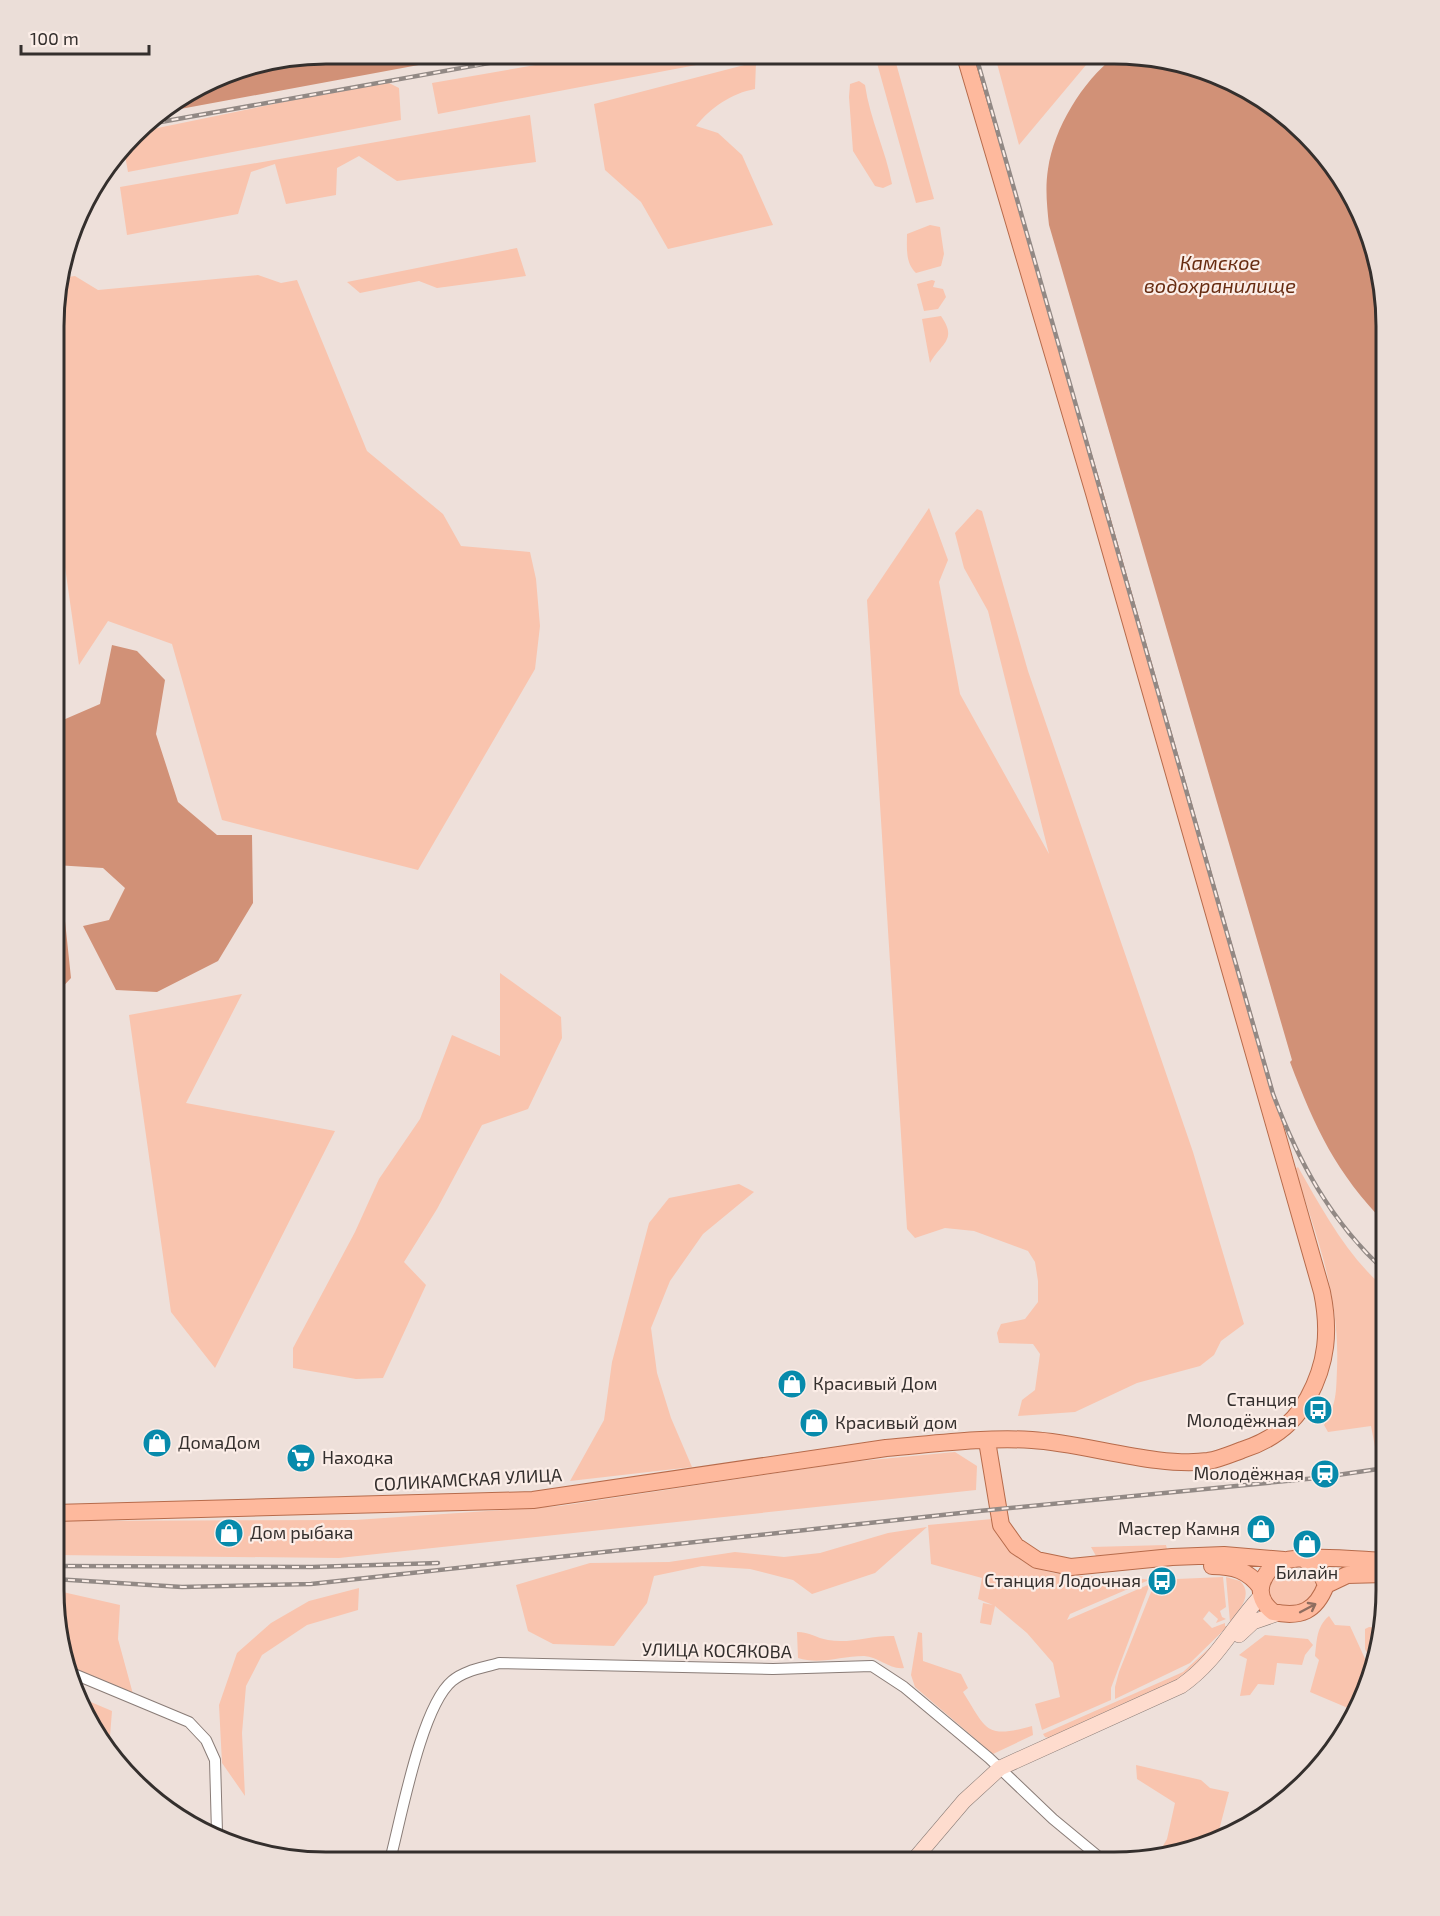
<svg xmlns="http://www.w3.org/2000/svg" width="1440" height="1916" font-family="'Exo 2',sans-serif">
  <rect width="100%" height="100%" fill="#eee0da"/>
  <!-- green -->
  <path fill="#f9c4ae" d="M 593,55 L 710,55 L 712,62 L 438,114 L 432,83 Z
    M 875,56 L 894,56 L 934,199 L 916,203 Z
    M 995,56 L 1102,56 L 1086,65 L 1019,145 Z
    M 756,62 L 755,89 C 732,93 710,108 696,126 L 718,133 L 742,155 L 773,225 L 668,249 L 641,202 L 605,170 L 594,104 Z
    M 385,81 L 399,88 L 401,120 L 128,172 L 124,150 L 138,132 Z
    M 859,81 L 865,85 C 870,120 886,151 892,184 L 883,188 L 875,186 L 853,151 L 849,97 L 850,84 Z
    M 530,115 L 536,162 L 397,181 L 359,156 L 337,168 L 336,195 L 286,204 L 275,164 L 251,172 L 238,214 L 127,235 L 120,187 Z
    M 930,225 L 940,227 L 944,254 L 941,266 L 916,273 C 905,263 907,247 907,234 Z
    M 517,248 L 526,276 L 437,288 L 419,281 L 360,293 L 347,282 Z
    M 258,275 L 281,283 L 297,280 L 367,451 L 443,514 L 461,546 L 530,552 L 536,579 L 540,626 L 535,669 L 418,870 L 222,820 L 172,644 L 108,621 L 79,665 L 56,504 L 56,291 L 61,278 L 75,276 L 98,290 Z
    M 932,280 L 935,281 L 933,287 L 943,289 L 946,297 L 938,309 L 924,311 L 917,284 Z
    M 941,316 C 958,340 941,343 930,363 L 922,319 Z
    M 929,508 L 948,560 L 939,582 L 960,694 L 1049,854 L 988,611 L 964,568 L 955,533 L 977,509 L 982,511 L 1028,671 L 1193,1152 L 1244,1324 L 1221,1341 L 1214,1355 L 1200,1366 L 1137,1383 L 1075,1412 L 1018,1416 L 1022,1400 L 1035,1390 L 1040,1354 L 1033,1344 L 999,1343 L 997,1333 L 1001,1324 L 1025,1319 L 1038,1302 L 1038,1281 L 1035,1262 L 1028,1251 L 974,1231 L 945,1228 L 915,1238 L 907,1229 L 867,600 Z
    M 500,973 L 561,1017 L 562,1038 L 528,1109 L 482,1125 L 437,1209 L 404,1262 L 426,1285 L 383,1378 L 356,1379 L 293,1368 L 293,1348 L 355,1232 L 379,1179 L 420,1119 L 452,1035 L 500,1056 Z
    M 242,994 L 186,1103 L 335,1131 L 215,1368 L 171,1312 L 129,1015 Z
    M 1298,1167 C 1322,1209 1348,1258 1386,1289 L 1385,1451 L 1376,1452 L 1371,1426 L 1328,1432 L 1324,1425 C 1337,1404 1336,1392 1337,1369 C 1340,1295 1317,1238 1295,1169 Z
    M 739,1184 L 754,1192 L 703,1234 L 670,1281 L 651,1328 L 657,1373 L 671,1418 L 692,1467 L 570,1481 L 604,1420 L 612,1362 L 649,1223 L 669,1198 Z
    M 955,1452 L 977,1466 L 976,1490 L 339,1558 L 54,1555 L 54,1521 L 355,1520 L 560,1506 L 850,1462 Z
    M 992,1519 C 998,1531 1004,1546 1014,1555 C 1049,1585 1106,1572 1149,1580 L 1070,1614 L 1067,1620 L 1150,1584 L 1111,1688 L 1111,1700 L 1042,1730 L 1035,1704 L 1060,1697 L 1053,1663 L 1027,1633 L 995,1606 L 991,1625 L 980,1623 L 983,1603 L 993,1605 L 978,1599 L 982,1578 L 931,1564 L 928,1525 Z
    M 927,1527 L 875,1573 L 812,1594 L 793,1580 L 750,1569 L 702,1566 L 654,1576 L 647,1603 L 614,1646 L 553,1644 L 528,1631 L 516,1585 L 590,1563 L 669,1562 L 735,1552 L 784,1557 L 820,1553 L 888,1533 Z
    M 1166,1545 L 1167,1549 L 1106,1557 L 1096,1556 L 1091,1547 Z
    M 1283,1570 L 1312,1572 L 1320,1585 L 1311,1603 C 1296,1606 1281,1610 1269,1598 L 1269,1579 Z
    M 1223,1577 L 1226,1607 L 1220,1611 L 1222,1617 L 1226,1619 L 1216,1623 L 1218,1619 L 1209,1611 L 1203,1619 L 1212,1628 L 1225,1623 L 1225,1626 L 1228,1626 L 1190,1663 L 1115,1699 L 1115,1687 L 1119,1672 L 1155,1582 L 1160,1585 L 1177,1579 Z
    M 1226,1577 L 1240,1581 C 1254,1594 1239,1611 1230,1622 Z
    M 359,1588 L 358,1610 L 307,1625 L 262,1655 L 246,1686 L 242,1733 L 245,1796 L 222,1763 L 219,1705 L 237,1653 L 271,1623 L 309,1601 Z
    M 54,1590 L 120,1605 L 118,1639 L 133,1694 L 73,1669 Z
    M 1329,1616 L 1335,1625 L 1350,1626 L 1372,1674 L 1355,1711 L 1310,1692 L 1319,1660 L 1315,1656 C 1317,1641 1316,1627 1329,1616 Z
    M 1369,1627 L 1381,1628 L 1374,1666 L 1365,1649 L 1365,1629 Z
    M 797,1632 C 810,1632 816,1638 828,1640 C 851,1644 872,1635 894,1636 L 904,1668 C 890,1670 879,1657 864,1656 C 841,1656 820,1665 798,1658 Z
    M 918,1632 L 922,1633 L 923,1661 L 961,1674 L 968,1688 L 963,1692 C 987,1730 985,1739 1032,1726 L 1033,1735 L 993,1754 L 915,1687 L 911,1675 Z
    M 1226,1633 L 1183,1677 L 1049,1738 L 1045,1737 L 1043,1734 L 1183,1672 Z
    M 1265,1635 L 1308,1639 L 1313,1645 L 1305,1655 L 1302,1665 L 1277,1663 L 1274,1685 L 1258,1684 L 1250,1695 L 1240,1696 L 1247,1659 L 1239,1655 Z
    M 79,1697 L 112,1711 L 109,1749 L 82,1710 Z
    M 1136,1765 L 1201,1780 L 1210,1788 L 1229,1792 L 1217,1838 L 1160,1851 L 1167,1839 L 1175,1803 L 1137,1779 Z"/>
  <!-- water -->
  <path fill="#d19177" d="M 327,54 L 478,54 L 164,112 L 239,69 Z
    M 1115,56 L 1149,56 L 1217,75 L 1279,110 L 1358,206 L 1386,326 L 1386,1224 C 1336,1173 1315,1128 1290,1062 L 1292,1060 L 1049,225 C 1047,206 1045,188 1048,169 C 1054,128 1082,82 1115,56 Z
    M 112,645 L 137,651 L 165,680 L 156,734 L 178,802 L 217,835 L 252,835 L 253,903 L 218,961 L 157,992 L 116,990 L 83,926 L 109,920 L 125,888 L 103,868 L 55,865 L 56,741 L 63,720 L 100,704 Z
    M 55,890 L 63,902 L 71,978 L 55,995 Z"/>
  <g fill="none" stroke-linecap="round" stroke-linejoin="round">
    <!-- street casing -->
    <g stroke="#897c77" stroke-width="12">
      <path id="street" d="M 74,1674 L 189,1722 L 206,1740 L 215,1760 L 217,1832
        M 390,1860 C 401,1819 421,1707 452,1681 C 465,1670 483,1668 499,1663 L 773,1669 L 872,1666 L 904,1687 L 989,1758 L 1053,1819 L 1105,1862"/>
    </g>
    <!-- secondary casing -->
    <g stroke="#897c77" stroke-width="16">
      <path id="secondary" d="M 1239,1635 L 1253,1622 L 1279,1613
        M 913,1861 L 964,1801 L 1000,1768 L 1181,1686 C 1217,1661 1232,1627 1261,1596"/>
    </g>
    <!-- primary casing -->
    <g stroke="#b76b4b" stroke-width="18">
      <path id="primary" d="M 987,1441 L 1001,1525 L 1016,1546 L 1037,1560 L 1071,1567 L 1172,1557 L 1224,1555 L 1284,1560
        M 54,1513 L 533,1500 L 886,1448 C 934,1444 984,1437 1032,1440 C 1085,1443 1157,1468 1208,1461 C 1220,1459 1231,1454 1242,1450 C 1270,1441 1294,1424 1308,1398 C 1327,1363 1330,1331 1322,1292 L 1094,493 L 965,56
        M 1305,1560 L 1319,1569 L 1326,1585 C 1316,1611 1301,1618 1273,1612 C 1264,1605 1258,1595 1262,1583 C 1265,1574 1273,1563 1283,1561 C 1306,1554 1360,1560 1385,1561
        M 1212,1566 C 1233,1566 1248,1570 1261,1588
        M 1326,1585 L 1347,1575 L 1385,1574"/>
    </g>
    <!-- street -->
    <use href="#street" stroke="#fff" stroke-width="10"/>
    <!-- secondary -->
    <use href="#secondary" stroke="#fedcce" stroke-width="15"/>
    <!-- primary -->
    <use href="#primary" stroke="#feb99d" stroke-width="16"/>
    <!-- rail casing -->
    <g stroke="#928985" stroke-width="4.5">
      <path id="rail" d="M 976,56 L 1273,1094 C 1299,1163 1331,1222 1386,1272
        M 144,125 L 534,55
        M 54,1566 L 312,1567 L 438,1563
        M 54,1579 L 182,1587 L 311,1584 L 979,1511 L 1317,1478 L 1385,1468"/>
    </g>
    <!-- rail -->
    <use href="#rail" stroke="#fbede7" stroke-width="2" stroke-dasharray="7" stroke-linecap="butt"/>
  </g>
  <!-- one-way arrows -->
  <defs><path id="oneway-shaft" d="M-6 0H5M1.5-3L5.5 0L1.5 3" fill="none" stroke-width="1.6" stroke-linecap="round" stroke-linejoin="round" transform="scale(1.5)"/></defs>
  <use stroke="#8f6d5f" href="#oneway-shaft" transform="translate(1308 1608) rotate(-28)"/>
  <!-- icons -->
  <defs>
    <g id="shop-disc" transform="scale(1.5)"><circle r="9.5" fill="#078aab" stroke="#fbede7"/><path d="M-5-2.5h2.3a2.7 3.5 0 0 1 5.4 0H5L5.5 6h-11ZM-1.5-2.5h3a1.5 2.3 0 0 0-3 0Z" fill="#fff"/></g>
    <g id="bus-disc" transform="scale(1.5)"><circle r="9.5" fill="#078aab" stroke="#fbede7"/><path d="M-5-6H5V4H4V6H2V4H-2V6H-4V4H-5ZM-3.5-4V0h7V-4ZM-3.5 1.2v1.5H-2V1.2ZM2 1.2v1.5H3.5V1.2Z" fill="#fff"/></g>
    <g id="supermarket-disc" transform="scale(1.5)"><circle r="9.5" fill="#078aab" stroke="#fbede7"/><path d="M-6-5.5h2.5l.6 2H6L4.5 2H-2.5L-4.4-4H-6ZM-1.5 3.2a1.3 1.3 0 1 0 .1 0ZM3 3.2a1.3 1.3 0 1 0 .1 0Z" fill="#fff"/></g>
    <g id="station-disc" transform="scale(1.5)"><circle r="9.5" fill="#078aab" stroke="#fbede7"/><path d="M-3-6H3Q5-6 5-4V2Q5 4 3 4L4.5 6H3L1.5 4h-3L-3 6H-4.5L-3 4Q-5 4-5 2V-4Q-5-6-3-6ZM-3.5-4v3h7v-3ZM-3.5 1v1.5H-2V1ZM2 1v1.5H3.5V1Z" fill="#fff"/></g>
  </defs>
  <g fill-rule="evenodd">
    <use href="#shop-disc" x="792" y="1384"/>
    <use href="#bus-disc" x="1318" y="1410"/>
    <use href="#shop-disc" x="814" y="1423"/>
    <use href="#shop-disc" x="157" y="1443"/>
    <use href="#supermarket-disc" x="301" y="1458"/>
    <use href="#station-disc" x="1325" y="1474"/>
    <use href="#shop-disc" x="1261" y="1529"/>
    <use href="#shop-disc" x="229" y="1533"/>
    <use href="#shop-disc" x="1307" y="1544"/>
    <use href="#bus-disc" x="1162" y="1581"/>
  </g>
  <g text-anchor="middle" stroke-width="4.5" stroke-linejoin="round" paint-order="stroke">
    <!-- poi labels -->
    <g font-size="18" fill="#342f2d" stroke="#fbede7" text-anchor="start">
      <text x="813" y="1390">Красивый Дом</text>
      <text x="1297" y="1406" text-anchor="end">Станция<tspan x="1297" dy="21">Молодёжная</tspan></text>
      <text x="835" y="1429">Красивый дом</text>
      <text x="178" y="1449">ДомаДом</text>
      <text x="322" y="1464">Находка</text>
      <text x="1304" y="1480" text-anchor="end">Молодёжная</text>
      <text x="1240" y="1535" text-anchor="end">Мастер Камня</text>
      <text x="250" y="1539">Дом рыбака</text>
      <text x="1307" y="1579" text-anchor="middle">Билайн</text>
      <text x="1141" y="1587" text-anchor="end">Станция Лодочная</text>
    </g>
    <!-- street labels -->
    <g font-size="18" fill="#342f2d" stroke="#fbede7">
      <text transform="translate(468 1480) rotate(-3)" y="6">СОЛИКАМСКАЯ УЛИЦА</text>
      <text transform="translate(717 1651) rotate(1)" y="6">УЛИЦА КОСЯКОВА</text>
    </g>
    <!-- water labels -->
    <g font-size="20" font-style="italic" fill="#672c11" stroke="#fbede7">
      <text x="1220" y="270">Камское<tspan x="1220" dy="23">водохранилище</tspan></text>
    </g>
  </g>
  <!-- crop -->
  <path d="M0 0H1440V1916H0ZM326 64H1114A262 262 0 0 1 1376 326V1590A262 262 0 0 1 1114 1852H326A262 262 0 0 1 64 1590V326A262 262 0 0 1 326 64Z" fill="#ebded8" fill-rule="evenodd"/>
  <path fill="none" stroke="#342f2d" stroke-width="3" d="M326 64H1114A262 262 0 0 1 1376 326V1590A262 262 0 0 1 1114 1852H326A262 262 0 0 1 64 1590V326A262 262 0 0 1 326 64Z"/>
  <!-- scale -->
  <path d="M21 45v9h128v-9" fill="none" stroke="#342f2d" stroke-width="3"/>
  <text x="30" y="45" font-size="18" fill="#342f2d" stroke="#fbede7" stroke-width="4.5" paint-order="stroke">100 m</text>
</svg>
